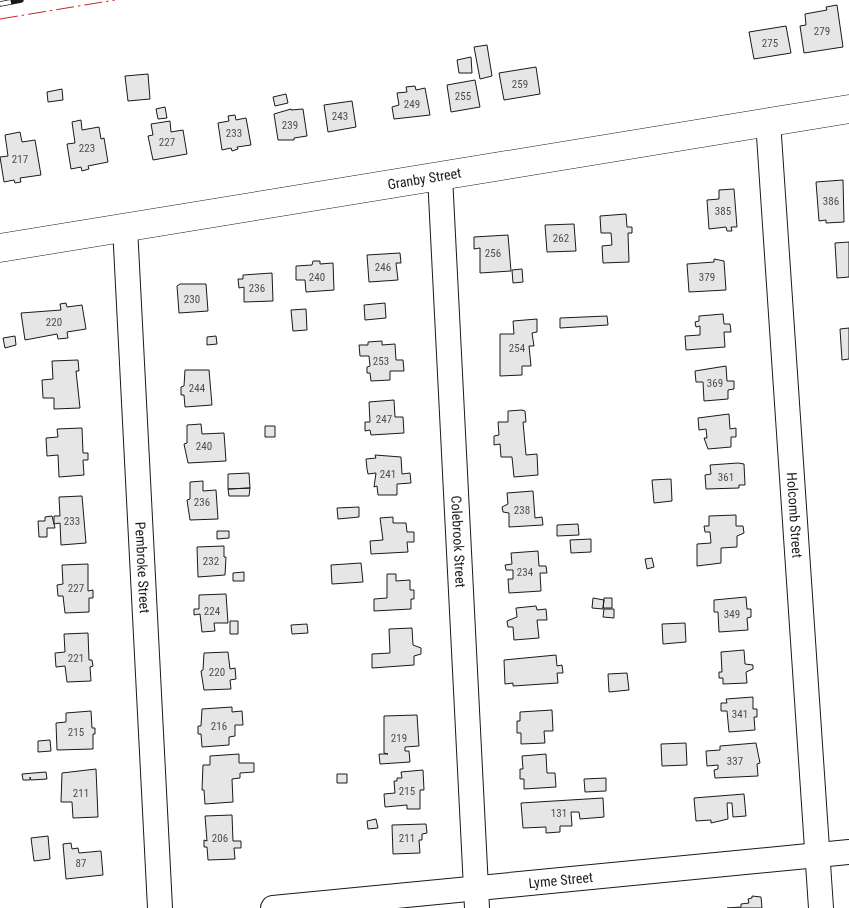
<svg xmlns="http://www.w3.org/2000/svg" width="849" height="908" font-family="'Roboto Condensed',sans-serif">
  <rect width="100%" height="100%" fill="#fff"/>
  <!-- building -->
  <path fill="#e6e6e6" stroke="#1a1a1a" d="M 837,5 L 843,47 L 804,53 L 800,26 L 806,25 L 805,14 L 827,10 L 826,7 Z
    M 786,26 L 791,53 L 754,59 L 749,32 Z
    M 487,45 L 492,76 L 480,79 L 474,47 Z
    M 471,57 L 472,73 L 459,73 L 457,60 Z
    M 536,67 L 540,94 L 504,100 L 499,73 Z
    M 148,74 L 150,99 L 128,101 L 125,76 Z
    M 475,80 L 480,107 L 451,112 L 447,85 Z
    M 415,86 L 416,90 L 425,88 L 430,115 L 394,119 L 392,107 L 399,105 L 397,93 L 407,92 L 406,87 Z
    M 62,89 L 63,100 L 48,102 L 47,92 Z
    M 286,94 L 288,103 L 275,106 L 273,97 Z
    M 352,101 L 356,127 L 328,132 L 324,105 Z
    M 165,107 L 167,118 L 158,119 L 156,109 Z
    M 291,109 L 291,110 L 303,109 L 307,136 L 294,138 L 294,140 L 278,140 L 274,114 Z
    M 235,115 L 236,120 L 246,118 L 251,145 L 237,147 L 238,149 L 232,151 L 231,148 L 222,150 L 218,123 L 229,121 L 228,116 Z
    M 81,120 L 82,130 L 99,127 L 101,139 L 104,138 L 108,162 L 88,166 L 89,169 L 82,171 L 81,167 L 71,169 L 67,144 L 75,143 L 72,122 Z
    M 170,121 L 171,132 L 183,130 L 187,154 L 153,160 L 148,136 L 153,135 L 151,124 Z
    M 20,132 L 22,142 L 35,140 L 41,175 L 20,178 L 21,182 L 15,183 L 14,180 L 4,182 L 0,157 L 8,156 L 5,135 Z
    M 843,180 L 844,222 L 826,223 L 826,220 L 819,221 L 816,182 Z
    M 734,189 L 737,227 L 731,227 L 732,231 L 727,231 L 726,227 L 709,229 L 707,200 L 719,199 L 719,190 Z
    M 626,214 L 627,227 L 632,227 L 632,233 L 628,233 L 629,262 L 603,263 L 602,246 L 612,245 L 611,233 L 601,233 L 600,216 Z
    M 574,224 L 576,251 L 547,252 L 545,225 Z
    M 508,235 L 511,271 L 480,273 L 480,248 L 474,249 L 474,237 Z
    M 849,242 L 849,277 L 837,278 L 835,243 Z
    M 400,253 L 401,263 L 396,263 L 398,280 L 369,282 L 367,255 Z
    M 714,259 L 724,261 L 726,290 L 689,292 L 687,264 L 714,262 Z
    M 313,261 L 320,261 L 320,264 L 333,263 L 334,290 L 306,292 L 305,280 L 296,280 L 296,266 L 312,265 Z
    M 522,269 L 523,282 L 513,283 L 512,270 Z
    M 272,273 L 273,301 L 244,302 L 244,287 L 239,288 L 238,279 L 243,279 L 243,275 Z
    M 180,284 L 206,284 L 208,311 L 179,313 L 177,286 Z
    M 66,303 L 67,307 L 82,305 L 86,329 L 67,332 L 68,338 L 58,339 L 57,334 L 25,340 L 21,313 L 61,310 L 60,304 Z
    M 385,303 L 386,318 L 365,320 L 364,305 Z
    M 306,309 L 307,330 L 293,331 L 291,310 Z
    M 723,314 L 724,324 L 730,324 L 731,332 L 724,332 L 725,347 L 686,350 L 685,336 L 700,335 L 700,326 L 696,327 L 695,322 L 699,321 L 699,316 Z
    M 607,316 L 608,325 L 560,328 L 560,318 Z
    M 537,319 L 537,332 L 532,333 L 534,346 L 529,346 L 531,366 L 522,366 L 522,375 L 500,376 L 500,334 L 514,334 L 513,321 Z
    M 849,328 L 849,359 L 842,360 L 840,329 Z
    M 15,336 L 16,345 L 5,348 L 3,338 Z
    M 216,336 L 217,344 L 207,345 L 207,337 Z
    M 382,341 L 382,345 L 395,344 L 396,360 L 403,360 L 404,371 L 390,371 L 390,380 L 371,381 L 370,373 L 367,373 L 367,367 L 370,366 L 369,356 L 360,356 L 359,345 L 368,345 L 368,342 Z
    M 78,360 L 79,371 L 76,371 L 80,408 L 54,409 L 54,398 L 43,398 L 42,380 L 53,379 L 52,361 Z
    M 726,366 L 727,381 L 734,381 L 734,389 L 728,390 L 728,399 L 704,401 L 703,382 L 696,382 L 695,371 Z
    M 185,370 L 209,370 L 212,405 L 185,407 L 184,395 L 181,395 L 181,387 L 184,386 Z
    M 394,400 L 395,417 L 403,417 L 404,433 L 371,435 L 370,430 L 365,431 L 365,422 L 370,422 L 369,402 Z
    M 522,410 L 525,411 L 526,422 L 523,422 L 526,455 L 537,454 L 538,475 L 514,477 L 512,457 L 501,457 L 500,444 L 494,445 L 494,436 L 499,435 L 498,422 L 508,422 L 508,411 Z
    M 729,414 L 730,429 L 736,428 L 736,437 L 731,437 L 731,447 L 708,449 L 704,438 L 707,438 L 706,429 L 699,430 L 698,418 Z
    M 201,424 L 202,434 L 224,433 L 226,461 L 188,463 L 184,444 L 187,443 L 187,425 Z
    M 265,426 L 275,426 L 275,437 L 265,437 Z
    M 82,428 L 83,453 L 88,453 L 88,460 L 83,460 L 84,475 L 59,477 L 58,455 L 47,456 L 46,438 L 58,437 L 57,429 Z
    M 375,455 L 401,457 L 402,474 L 410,473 L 411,483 L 397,484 L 397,495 L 378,495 L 377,486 L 374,487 L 376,473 L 368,474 L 367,469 L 366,459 L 376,458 Z
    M 738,463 L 744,464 L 745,485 L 739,485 L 739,488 L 706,489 L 705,475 L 711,474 L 710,465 Z
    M 249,473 L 250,488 L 228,489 L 228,474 Z
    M 671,479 L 672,501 L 654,503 L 652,480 Z
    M 203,481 L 203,491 L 216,490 L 218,519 L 190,520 L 187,500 L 190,499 L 190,482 Z
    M 250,488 L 249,496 L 229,496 L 228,489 Z
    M 533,491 L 535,518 L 542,517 L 543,525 L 509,527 L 509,513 L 503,512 L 502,507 L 508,504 L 507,493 Z
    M 82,496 L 86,543 L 61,545 L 60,523 L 54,524 L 54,516 L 60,516 L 59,497 Z
    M 359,507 L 359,517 L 338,519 L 337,508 Z
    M 736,515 L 736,526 L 743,526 L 744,533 L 737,536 L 737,547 L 721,548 L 721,563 L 697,566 L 697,544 L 711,543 L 710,532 L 705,532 L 704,526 L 709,526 L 709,516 Z
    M 52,516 L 55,528 L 47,528 L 47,537 L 39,537 L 38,521 L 45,521 L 45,517 Z
    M 393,517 L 393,523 L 406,523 L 407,532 L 414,532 L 414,542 L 407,542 L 408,552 L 371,554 L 370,541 L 383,540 L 380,518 Z
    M 578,524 L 579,535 L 557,536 L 557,525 Z
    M 217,531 L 229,531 L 229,538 L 217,539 Z
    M 591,539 L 591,552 L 571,553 L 570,540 Z
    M 224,546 L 224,557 L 226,557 L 225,575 L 198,577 L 197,547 Z
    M 538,551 L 539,566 L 546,566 L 547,573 L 540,573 L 541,591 L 509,593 L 508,579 L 513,579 L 513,570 L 506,570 L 505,565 L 512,564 L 511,553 Z
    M 652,558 L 654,567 L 647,569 L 645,559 Z
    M 361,563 L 363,582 L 332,584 L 331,565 Z
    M 88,564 L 88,591 L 93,590 L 93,598 L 89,598 L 89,612 L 65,613 L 63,596 L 58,596 L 57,585 L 63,584 L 62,565 Z
    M 244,572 L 244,581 L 233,581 L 233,573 Z
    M 387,574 L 396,574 L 396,581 L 410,580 L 410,590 L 414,590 L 414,599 L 411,599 L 411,609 L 374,611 L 374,599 L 387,598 Z
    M 226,594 L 228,623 L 214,623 L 215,631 L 202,632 L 200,614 L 194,615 L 194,609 L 199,609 L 199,595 Z
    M 746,597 L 747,609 L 751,609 L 751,617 L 747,618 L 748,630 L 719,632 L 718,612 L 714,612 L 714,600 Z
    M 593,598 L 604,600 L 603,609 L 592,608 Z
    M 604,598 L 612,598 L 612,608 L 603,608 Z
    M 536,606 L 537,610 L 546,609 L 547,620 L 537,620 L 539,638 L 514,640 L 513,627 L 508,627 L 507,621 L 517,617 L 516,608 Z
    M 604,609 L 614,609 L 614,618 L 603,617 Z
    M 230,621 L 238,621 L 238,634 L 230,634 Z
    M 685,623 L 686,642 L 663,644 L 662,624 Z
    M 307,624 L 308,633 L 292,634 L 291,625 Z
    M 412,628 L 413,645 L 421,648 L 421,654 L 414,656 L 414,665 L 372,668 L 372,654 L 390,653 L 389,629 Z
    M 88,633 L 89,660 L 92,660 L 93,666 L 90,667 L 91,681 L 67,682 L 65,666 L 56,667 L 55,653 L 65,652 L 64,634 Z
    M 744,650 L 745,664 L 753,665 L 753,669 L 746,672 L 747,683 L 723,684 L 723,678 L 719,678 L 719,672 L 722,672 L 721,652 Z
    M 228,652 L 230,669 L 235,668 L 236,679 L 230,680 L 231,689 L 204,690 L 201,671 L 203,670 L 204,653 Z
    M 556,655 L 557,666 L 562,665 L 563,673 L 557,673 L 558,683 L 513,686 L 513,683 L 505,684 L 504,660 Z
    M 627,673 L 629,690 L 609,692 L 608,674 Z
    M 753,697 L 753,709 L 757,709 L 757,717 L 754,717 L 755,730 L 729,732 L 727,711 L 721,711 L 721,703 L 727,703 L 726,699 Z
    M 232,707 L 232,712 L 242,711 L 243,725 L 235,725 L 235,736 L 229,737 L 229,745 L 202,747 L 201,734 L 198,734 L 198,726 L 201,726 L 202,709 Z
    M 552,710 L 553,731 L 544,731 L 545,743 L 521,744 L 521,733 L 517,733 L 517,721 L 520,721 L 520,712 Z
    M 91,711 L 92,728 L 95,728 L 95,734 L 93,734 L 93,749 L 57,750 L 56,723 L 66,722 L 66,713 Z
    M 417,715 L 419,746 L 405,747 L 405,751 L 409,751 L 410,762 L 380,764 L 379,754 L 388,754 L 384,753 L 384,716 Z
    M 50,740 L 51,751 L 38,752 L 38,741 Z
    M 686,743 L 687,765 L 662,766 L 661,744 Z
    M 756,743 L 760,763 L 757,764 L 758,776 L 715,778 L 714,770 L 718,769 L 718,765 L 707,766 L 706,751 L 720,750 L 720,746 Z
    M 239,754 L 239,763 L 254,763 L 254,772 L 240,773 L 240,778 L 232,779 L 233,802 L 205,804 L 204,790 L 202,790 L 203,765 L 210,765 L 210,756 Z
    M 546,754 L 547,773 L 555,773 L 556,787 L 524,789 L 524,779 L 520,779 L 520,769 L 523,769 L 522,756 Z
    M 96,769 L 98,817 L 73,818 L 72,802 L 61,802 L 62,773 Z
    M 423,770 L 424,790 L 420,790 L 420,809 L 407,809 L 407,805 L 385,807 L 384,794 L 395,793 L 394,781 L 397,781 L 397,778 L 402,778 L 401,772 Z
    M 46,772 L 47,779 L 31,780 L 30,777 L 30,780 L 23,780 L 22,774 Z
    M 337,774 L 347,774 L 347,783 L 337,783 Z
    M 606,778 L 606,791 L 585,792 L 584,779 Z
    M 744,794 L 746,816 L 733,817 L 732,803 L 727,803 L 728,819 L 711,823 L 711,820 L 696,821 L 694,798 Z
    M 603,798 L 604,817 L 580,819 L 579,812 L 571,812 L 572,826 L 560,826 L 560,832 L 546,833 L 546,827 L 523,828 L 521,803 Z
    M 232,815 L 233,841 L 241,841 L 241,848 L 234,848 L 235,859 L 208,860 L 207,847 L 204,847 L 204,840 L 207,841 L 205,816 Z
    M 376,819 L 378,828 L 368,829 L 367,821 Z
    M 426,824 L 427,833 L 422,834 L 422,840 L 419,840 L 420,853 L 393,854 L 392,825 Z
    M 48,836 L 50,859 L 34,861 L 31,838 Z
    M 71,843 L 72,849 L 78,848 L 79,853 L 101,851 L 103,875 L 66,879 L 63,844 Z
    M 752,896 L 761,897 L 762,908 L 727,908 L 741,907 L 741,904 L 749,903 L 748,899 L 752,898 Z"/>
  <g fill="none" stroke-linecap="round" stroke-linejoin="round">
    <!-- minor casing -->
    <g stroke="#1a1a1a" stroke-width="26">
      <g id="minor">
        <path id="s1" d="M 768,121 L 821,908"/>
        <path id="s2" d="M 440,176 L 477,908"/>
        <path id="s3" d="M 125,227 L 160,908"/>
        <path id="s4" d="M 273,908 L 849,852"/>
      </g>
    </g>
    <!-- major casing -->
    <g stroke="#1a1a1a" stroke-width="29">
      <g id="major">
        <path id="s5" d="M 0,248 L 849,109"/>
      </g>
    </g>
    <!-- minor -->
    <use href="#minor" stroke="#fff" stroke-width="24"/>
    <!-- major -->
    <use href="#major" stroke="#fff" stroke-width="28"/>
    <!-- rail casing -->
    <g stroke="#1a1a1a" stroke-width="5.5">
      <path id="rail" d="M 0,4 L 21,0"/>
    </g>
    <!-- rail -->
    <use href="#rail" stroke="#fff" stroke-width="4" stroke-dasharray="11" stroke-linecap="butt"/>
    <!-- power -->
    <path stroke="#c62828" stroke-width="1" stroke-dasharray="18 4 2.5 4" stroke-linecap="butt" d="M 0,19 L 115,0"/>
  </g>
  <g text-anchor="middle" stroke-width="4" stroke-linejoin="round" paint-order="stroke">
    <!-- number labels -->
    <g font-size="11" fill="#4d4d4d">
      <text x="822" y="35">279</text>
      <text x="770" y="47">275</text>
      <text x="520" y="88">259</text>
      <text x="463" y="100">255</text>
      <text x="412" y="108">249</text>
      <text x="340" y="120">243</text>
      <text x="290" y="129">239</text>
      <text x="234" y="137">233</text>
      <text x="167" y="146">227</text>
      <text x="87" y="152">223</text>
      <text x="20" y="163">217</text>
      <text x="831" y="205">386</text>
      <text x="723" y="215">385</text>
      <text x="561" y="242">262</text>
      <text x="493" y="257">256</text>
      <text x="383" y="271">246</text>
      <text x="317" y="281">240</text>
      <text x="707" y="281">379</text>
      <text x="257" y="292">236</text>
      <text x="192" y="303">230</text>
      <text x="54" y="326">220</text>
      <text x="517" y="352">254</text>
      <text x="381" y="365">253</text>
      <text x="715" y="387">369</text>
      <text x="197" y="392">244</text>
      <text x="384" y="423">247</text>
      <text x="204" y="450">240</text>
      <text x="388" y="478">241</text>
      <text x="726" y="481">361</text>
      <text x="202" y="506">236</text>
      <text x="522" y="514">238</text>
      <text x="72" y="525">233</text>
      <text x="211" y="565">232</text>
      <text x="525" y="576">234</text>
      <text x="76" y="592">227</text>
      <text x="212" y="615">224</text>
      <text x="732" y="618">349</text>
      <text x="76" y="662">221</text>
      <text x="217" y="676">220</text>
      <text x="740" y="718">341</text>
      <text x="219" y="730">216</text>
      <text x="76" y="736">215</text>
      <text x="399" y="742">219</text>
      <text x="735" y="765">337</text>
      <text x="407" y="795">215</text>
      <text x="81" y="797">211</text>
      <text x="559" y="817">131</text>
      <text x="220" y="842">206</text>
      <text x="407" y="842">211</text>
      <text x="81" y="867">87</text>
    </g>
    <!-- street labels -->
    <g font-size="14" fill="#1a1a1a" stroke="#fff">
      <text dy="5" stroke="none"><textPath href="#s5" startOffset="430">Granby Street</textPath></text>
      <text dy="5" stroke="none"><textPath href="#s1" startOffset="395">Holcomb Street</textPath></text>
      <text dy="5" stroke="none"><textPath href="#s2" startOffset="366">Colebrook Street</textPath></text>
      <text dy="5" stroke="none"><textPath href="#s3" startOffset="341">Pembroke Street</textPath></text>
      <text dy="5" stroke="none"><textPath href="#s4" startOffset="289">Lyme Street</textPath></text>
    </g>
  </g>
</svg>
